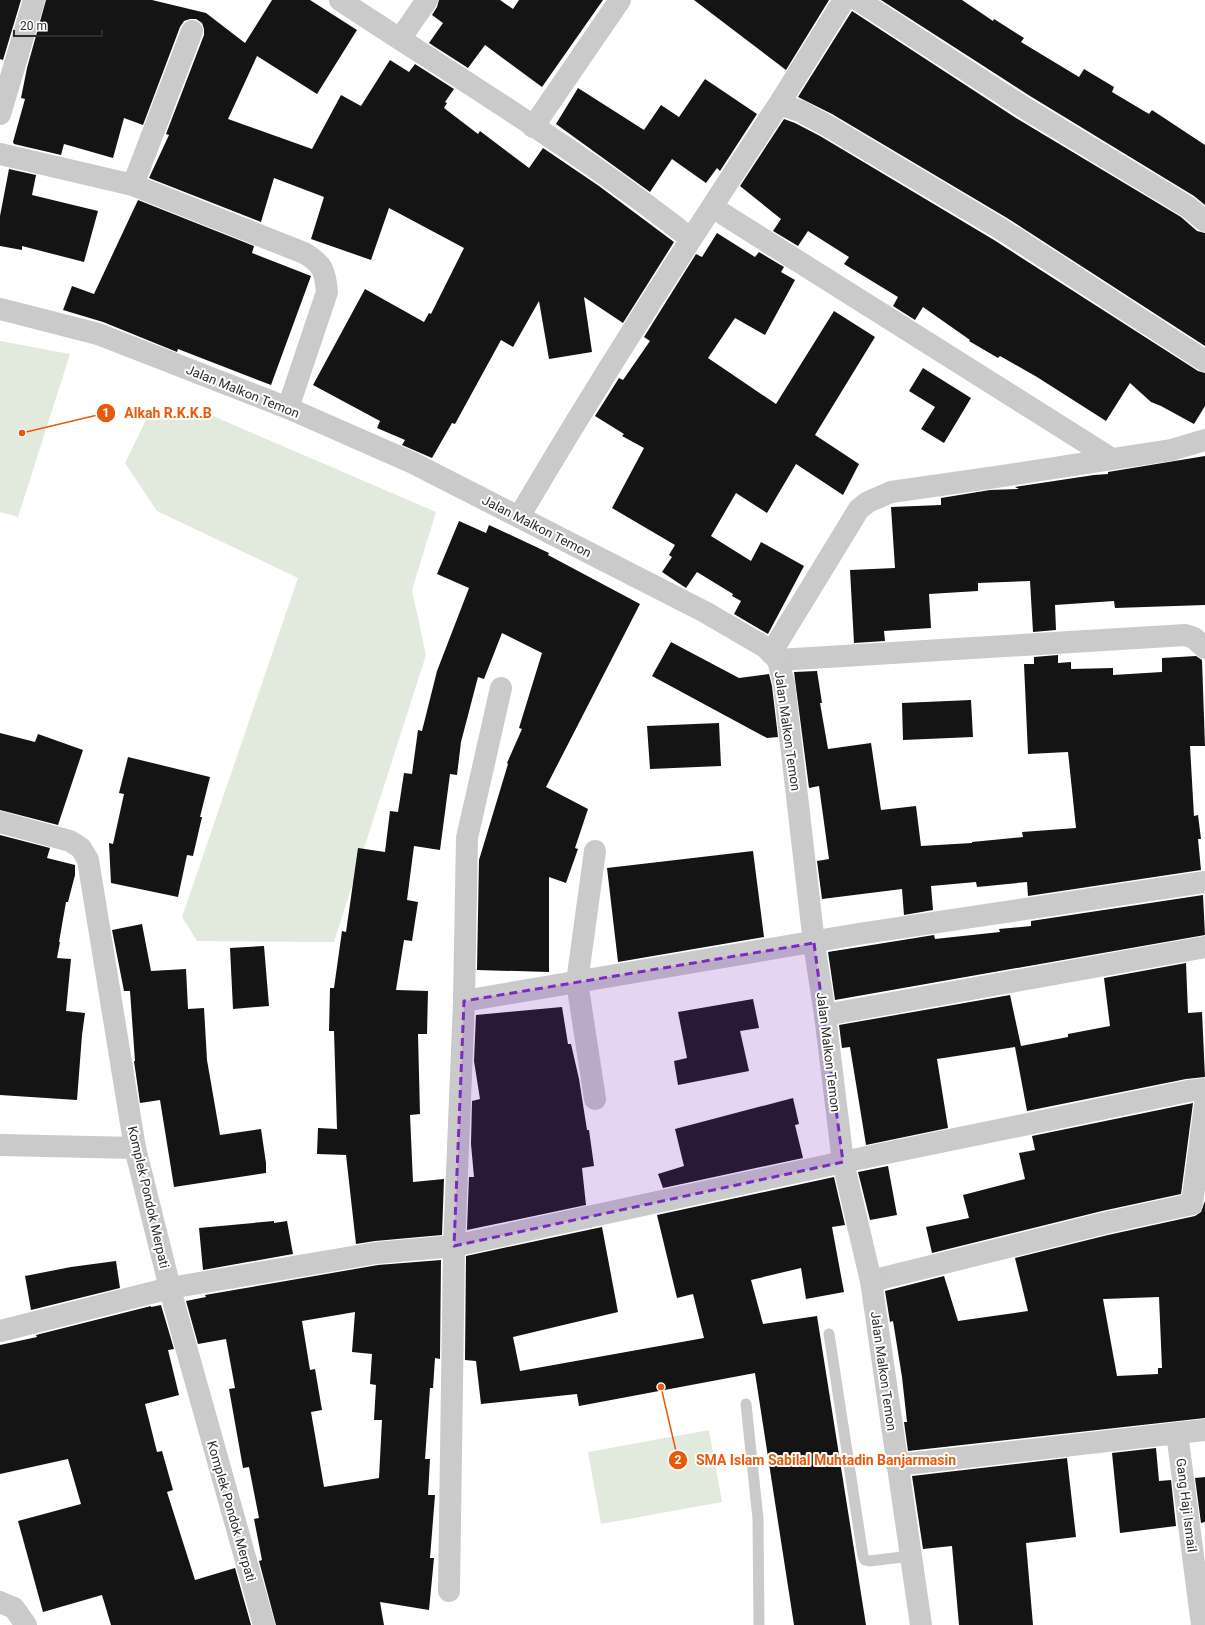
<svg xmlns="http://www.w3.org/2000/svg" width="1205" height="1625" font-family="Roboto,sans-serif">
  <rect width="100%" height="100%" fill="#fff"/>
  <!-- green -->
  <path fill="#e2e9dd" d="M 0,341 L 70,354 L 18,517 L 0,512 Z
    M 206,413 L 436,512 L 412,590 L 426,655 L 334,942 L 197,941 L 182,917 L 298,578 L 157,511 L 125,463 L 147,418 Z
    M 709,1430 L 722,1502 L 601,1524 L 588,1452 Z"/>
  <!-- building -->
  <path fill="#141414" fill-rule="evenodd" d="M 0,0 L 21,0 L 3,60 L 0,59 Z
    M 46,0 L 152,0 L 206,13 L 245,43 L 272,0 L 310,0 L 357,30 L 317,94 L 257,56 L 228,119 L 312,149 L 341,95 L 361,106 L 390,60 L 409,72 L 415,64 L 454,89 L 445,102 L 447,103 L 444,108 L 478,134 L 480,131 L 529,168 L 543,148 L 599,186 L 674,242 L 623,323 L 584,297 L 592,352 L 549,359 L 539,301 L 513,347 L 501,340 L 455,424 L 452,423 L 432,458 L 402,445 L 405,440 L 377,428 L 380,421 L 313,385 L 365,289 L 424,322 L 429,313 L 431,314 L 464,248 L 389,208 L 371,260 L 311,239 L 324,197 L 274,178 L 261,222 L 149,178 L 169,135 L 166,134 L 204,35 L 204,29 L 202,23 L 196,19 L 190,19 L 184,21 L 180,27 L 143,125 L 124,118 L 113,158 L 64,144 L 61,155 L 14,144 L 13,142 L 25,99 L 21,98 L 27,68 Z
    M 439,0 L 500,0 L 513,9 L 519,0 L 603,0 L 542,87 L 485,45 L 468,68 L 429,43 L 443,23 L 432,15 L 437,7 Z
    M 694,0 L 829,0 L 786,70 Z
    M 881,0 L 962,0 L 993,21 L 994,19 L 1024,38 L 1021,42 L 1079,77 L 1084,69 L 1114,87 L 1112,92 L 1149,114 L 1152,110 L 1205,145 L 1205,205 L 1194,196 L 1030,96 Z
    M 852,11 L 1016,118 L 1181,217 L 1197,231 L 1205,233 L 1205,346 L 1007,218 L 832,114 L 798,97 Z
    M 705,79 L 757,114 L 720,171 L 717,168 L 706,183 L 672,159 L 650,192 L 556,124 L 578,88 L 644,130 L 661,105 L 679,117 Z
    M 784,119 L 795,123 L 820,136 L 994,240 L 1198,371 L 1205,373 L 1205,406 L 1194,424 L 1161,406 L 1151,402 L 1130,383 L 1106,421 L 1037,377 L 1000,356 L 998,358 L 969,341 L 970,340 L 923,307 L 915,320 L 893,306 L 898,297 L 844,264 L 849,257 L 808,231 L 798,246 L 773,231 L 781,219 L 740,186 Z
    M 9,169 L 36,175 L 32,195 L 98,211 L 84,262 L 22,246 L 22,250 L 0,246 L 0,216 Z
    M 138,200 L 254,246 L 252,253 L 311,276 L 271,385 L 178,349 L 177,352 L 103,322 L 63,310 L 72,286 L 94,294 Z
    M 717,233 L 755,257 L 759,252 L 784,267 L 781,272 L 795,280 L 765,335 L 735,318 L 708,358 L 776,404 L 834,311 L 875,337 L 815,435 L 859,464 L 843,495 L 796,464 L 767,513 L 736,493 L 711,536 L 751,561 L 761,542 L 804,566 L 768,634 L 734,614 L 741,601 L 732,596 L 733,594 L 697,572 L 686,588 L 662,572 L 672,557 L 669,555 L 675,545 L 612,508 L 644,448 L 622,436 L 624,434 L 595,416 L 619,378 L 623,380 L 650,341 L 644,337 L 696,254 L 702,257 Z
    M 923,368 L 971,398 L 944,443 L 921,429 L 935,407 L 909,391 Z
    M 1205,456 L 1205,605 L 1115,608 L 1114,601 L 1055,605 L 1056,630 L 1033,632 L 1030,581 L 978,583 L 978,591 L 929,594 L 931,628 L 884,631 L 885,641 L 854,643 L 850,570 L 895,568 L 891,507 L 941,505 L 941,498 L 990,490 L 1019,489 L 1015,487 L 1094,475 L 1108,474 L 1108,472 Z
    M 459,521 L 486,533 L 489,525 L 549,553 L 548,555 L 640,604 L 546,787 L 588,809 L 575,848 L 578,849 L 566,883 L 549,877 L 549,972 L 477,970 L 479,860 L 508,764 L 507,763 L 522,729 L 519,728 L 542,653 L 502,633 L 484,679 L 478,677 L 461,742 L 457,775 L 450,774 L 440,850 L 414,846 L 407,900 L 418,902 L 412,941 L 404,940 L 396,990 L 428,991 L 427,1034 L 418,1034 L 420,1114 L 410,1115 L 413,1182 L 444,1179 L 442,1235 L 375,1241 L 356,1244 L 346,1155 L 317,1154 L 318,1128 L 337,1129 L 334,1031 L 329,1031 L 330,988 L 334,988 L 342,931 L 346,932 L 358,848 L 385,852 L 390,811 L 398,812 L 404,773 L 412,774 L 418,730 L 422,731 L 437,671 L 469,588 L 437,574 Z
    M 671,642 L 739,678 L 769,674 L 772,686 L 778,737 L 767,738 L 652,676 Z
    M 1058,655 L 1058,663 L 1071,662 L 1071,669 L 1113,668 L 1113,675 L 1162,672 L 1162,658 L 1196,656 L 1202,660 L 1205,746 L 1190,746 L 1194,816 L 1198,815 L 1201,839 L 1198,839 L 1201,870 L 1028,896 L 1027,882 L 977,887 L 976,882 L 931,886 L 933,910 L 904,915 L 902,889 L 822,899 L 817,861 L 829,859 L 819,786 L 809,788 L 794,672 L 817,671 L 822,703 L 820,703 L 828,749 L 871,743 L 881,810 L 916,806 L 921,846 L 972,843 L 972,842 L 1023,837 L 1022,832 L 1076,828 L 1068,752 L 1028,754 L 1024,664 L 1034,664 L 1034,657 Z
    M 971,700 L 973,737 L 903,740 L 902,703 Z
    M 719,723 L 721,766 L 650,769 L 647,726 Z
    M 0,733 L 35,742 L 38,734 L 83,750 L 58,825 L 0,810 Z
    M 128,757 L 210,777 L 200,817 L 202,817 L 193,856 L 187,855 L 178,897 L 111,883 L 109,843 L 113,844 L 124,794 L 119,793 Z
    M 0,835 L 50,848 L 47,858 L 75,865 L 75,875 L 68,902 L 66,902 L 59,942 L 60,942 L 57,958 L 71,959 L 66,1011 L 85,1013 L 82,1035 L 77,1100 L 0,1095 Z
    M 753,851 L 764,937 L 618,962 L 607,868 Z
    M 1203,895 L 1205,935 L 835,1000 L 828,952 L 934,935 L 935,939 L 1000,932 L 999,929 L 1031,926 L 1031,921 Z
    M 142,924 L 151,971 L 186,969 L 188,1009 L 204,1008 L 207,1060 L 220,1135 L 261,1129 L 266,1163 L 266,1173 L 174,1187 L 160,1100 L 140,1103 L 134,1061 L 135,1061 L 130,991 L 124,991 L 112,930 Z
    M 264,946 L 269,1006 L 233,1009 L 230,948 Z
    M 1186,963 L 1188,1013 L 1202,1012 L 1205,1077 L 1186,1079 L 1027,1111 L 1015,1047 L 937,1059 L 948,1128 L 866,1145 L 850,1047 L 842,1048 L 839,1025 L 1010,995 L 1021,1046 L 1068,1037 L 1068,1034 L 1110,1026 L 1104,978 Z
    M 753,999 L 759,1028 L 740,1031 L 749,1071 L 678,1085 L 674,1061 L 687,1058 L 678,1012 Z
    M 562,1007 L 568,1044 L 571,1044 L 579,1079 L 587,1130 L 589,1130 L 594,1166 L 582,1168 L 586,1205 L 467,1230 L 469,1177 L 474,1177 L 471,1144 L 472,1101 L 480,1099 L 474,1061 L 476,1015 Z
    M 793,1098 L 799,1124 L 795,1125 L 803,1158 L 663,1188 L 658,1174 L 684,1166 L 675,1129 Z
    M 1193,1103 L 1181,1194 L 1102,1211 L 932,1253 L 926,1227 L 969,1218 L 963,1195 L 1025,1179 L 1019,1153 L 1035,1150 L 1032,1136 Z
    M 888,1166 L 897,1215 L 870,1220 L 858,1172 Z
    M 834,1177 L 845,1225 L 832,1227 L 844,1292 L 806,1299 L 801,1268 L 751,1280 L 763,1324 L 817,1316 L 866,1625 L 794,1625 L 755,1373 L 579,1406 L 577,1394 L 481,1404 L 476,1361 L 465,1360 L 466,1256 L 602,1227 L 618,1312 L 513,1337 L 520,1371 L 704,1338 L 693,1294 L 677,1298 L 657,1215 Z
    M 1205,1201 L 1205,1418 L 908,1451 L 904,1422 L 907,1422 L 902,1377 L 893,1321 L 890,1322 L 885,1291 L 944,1276 L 958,1321 L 1028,1311 L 1015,1258 L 1108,1235 L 1195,1216 L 1201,1212 ZM 1159,1297 L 1162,1368 L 1158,1368 L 1158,1374 L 1117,1376 L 1103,1299 Z
    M 274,1221 L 274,1223 L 287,1221 L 293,1254 L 203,1270 L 199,1228 Z
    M 441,1260 L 440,1359 L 435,1358 L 433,1388 L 430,1388 L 425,1459 L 430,1459 L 428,1495 L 435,1495 L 430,1558 L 434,1558 L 429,1610 L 380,1602 L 384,1625 L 276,1625 L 259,1561 L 262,1560 L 254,1519 L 259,1518 L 249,1467 L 243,1468 L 229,1389 L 235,1388 L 226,1339 L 198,1344 L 186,1301 L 206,1297 L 205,1295 L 378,1265 ZM 355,1312 L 352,1352 L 372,1354 L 370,1384 L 376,1385 L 374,1420 L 382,1420 L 379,1478 L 324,1487 L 311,1412 L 322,1410 L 315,1369 L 310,1370 L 302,1321 Z
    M 116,1261 L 120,1288 L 31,1310 L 25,1276 L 71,1267 Z
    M 161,1305 L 174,1349 L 168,1350 L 179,1395 L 145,1404 L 157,1452 L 162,1451 L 173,1490 L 167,1492 L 195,1580 L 235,1568 L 251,1625 L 111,1625 L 102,1595 L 43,1612 L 18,1521 L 81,1504 L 68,1459 L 0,1474 L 0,1345 L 37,1337 L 36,1335 L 151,1306 L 151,1307 Z
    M 1156,1448 L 1159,1481 L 1171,1480 L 1176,1526 L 1120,1533 L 1112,1453 Z
    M 1067,1458 L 1076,1537 L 1026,1543 L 1033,1625 L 959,1625 L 952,1546 L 923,1549 L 912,1476 Z
    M 1205,1477 L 1205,1522 L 1201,1523 L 1195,1478 Z"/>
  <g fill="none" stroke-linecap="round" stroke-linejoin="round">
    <!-- service -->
    <path stroke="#cacaca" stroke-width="11" d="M 829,1334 L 863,1556 L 865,1560 L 869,1561 L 911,1556
      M 746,1404 L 758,1519 L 759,1625"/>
    <!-- minor -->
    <path stroke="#cacaca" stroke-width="22" d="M 340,0 C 458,78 580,151 691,239
      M 858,0 L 1023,107 L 1188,207 L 1205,221
      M 400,39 L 427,0
      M 779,104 L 844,0
      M 0,114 L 34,0
      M 533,127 L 620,0
      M 0,154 L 133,185 L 304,253 C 323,264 325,271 327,292 L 288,408
      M 133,185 L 192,31
      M 712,207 L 1112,459
      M 519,517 C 601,377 690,240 779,104 L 800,111 L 826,125 L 1001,229 L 1205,361
      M 771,653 L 859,509 L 868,502 L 891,492 L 989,478 L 1171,450 L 1205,440
      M 778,660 L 1185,635 L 1194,638 L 1205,648
      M 0,822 L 70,841 L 81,848 L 88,860 L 135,1148 L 174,1304 L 264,1625
      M 595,851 L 577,982 L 595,1099
      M 464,1001 L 467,838 L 501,688
      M 825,1015 L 1205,947
      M 0,1145 L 135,1148
      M 871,1281 L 1105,1223 L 1192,1204 L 1205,1105
      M 0,1331 L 170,1288 L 376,1253 L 454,1246 L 843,1162 L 1188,1091 L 1205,1089
      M 1177,1433 L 1202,1625
      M 897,1465 L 1205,1430
      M 449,1591 L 454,1246 L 464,1001 L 858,934 L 1205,882
      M 0,1602 L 14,1608 L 26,1625"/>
    <!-- tertiary -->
    <path stroke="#cacaca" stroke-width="22" d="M 0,309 L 98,334 L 288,408 L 413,463 L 705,612 L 765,647 L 778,660 L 784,684 L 814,943 L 825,1015 L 843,1162 L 871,1281 L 921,1625"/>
  </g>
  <!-- marked area -->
  <path fill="#7b2cbf" fill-opacity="0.2" stroke="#7b2cbf" stroke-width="3" stroke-dasharray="8 5" stroke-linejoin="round" d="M 814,943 L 843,1162 L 454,1246 L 464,1001 Z"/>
  <g text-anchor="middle" stroke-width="4" stroke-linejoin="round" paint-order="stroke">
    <!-- street labels -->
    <g font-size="13" fill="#2d2d2d" stroke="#fff">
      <text transform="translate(243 391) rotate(22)" y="5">Jalan Malkon Temon</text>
      <text transform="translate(537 526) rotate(27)" y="5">Jalan Malkon Temon</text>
      <text transform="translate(788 731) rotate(82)" y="5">Jalan Malkon Temon</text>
      <text transform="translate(829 1052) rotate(83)" y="5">Jalan Malkon Temon</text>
      <text transform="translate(149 1197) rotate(77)" y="5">Komplek Pondok Merpati</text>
      <text transform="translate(884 1371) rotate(82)" y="5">Jalan Malkon Temon</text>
      <text transform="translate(1187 1505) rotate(83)" y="5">Gang Haji Ismail</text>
      <text transform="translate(232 1511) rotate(74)" y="5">Komplek Pondok Merpati</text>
    </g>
  </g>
  <!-- callouts -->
  <path fill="none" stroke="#e8590c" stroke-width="1.5" d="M22 433L106 413M661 1387L678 1460"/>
  <g fill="#e8590c" stroke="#fff" stroke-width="1.5">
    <circle cx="22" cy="433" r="4"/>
    <circle cx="661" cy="1387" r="4"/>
    <circle cx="106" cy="413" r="10"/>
    <circle cx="678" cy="1460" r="10"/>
  </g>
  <g font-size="12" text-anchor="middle" font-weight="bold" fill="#fff">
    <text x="106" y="417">1</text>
    <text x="678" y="1464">2</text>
  </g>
  <g font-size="14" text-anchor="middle" font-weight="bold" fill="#e8590c" stroke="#fff" stroke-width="4" stroke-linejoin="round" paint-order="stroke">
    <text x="168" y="418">Alkah R.K.K.B</text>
    <text x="826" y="1465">SMA Islam Sabilal Muhtadin Banjarmasin</text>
  </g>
  <!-- scale -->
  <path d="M14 30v6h88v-6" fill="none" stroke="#2d2d2d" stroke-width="2"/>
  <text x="20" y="30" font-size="12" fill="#2d2d2d" stroke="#ffffff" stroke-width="3" paint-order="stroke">20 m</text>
</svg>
